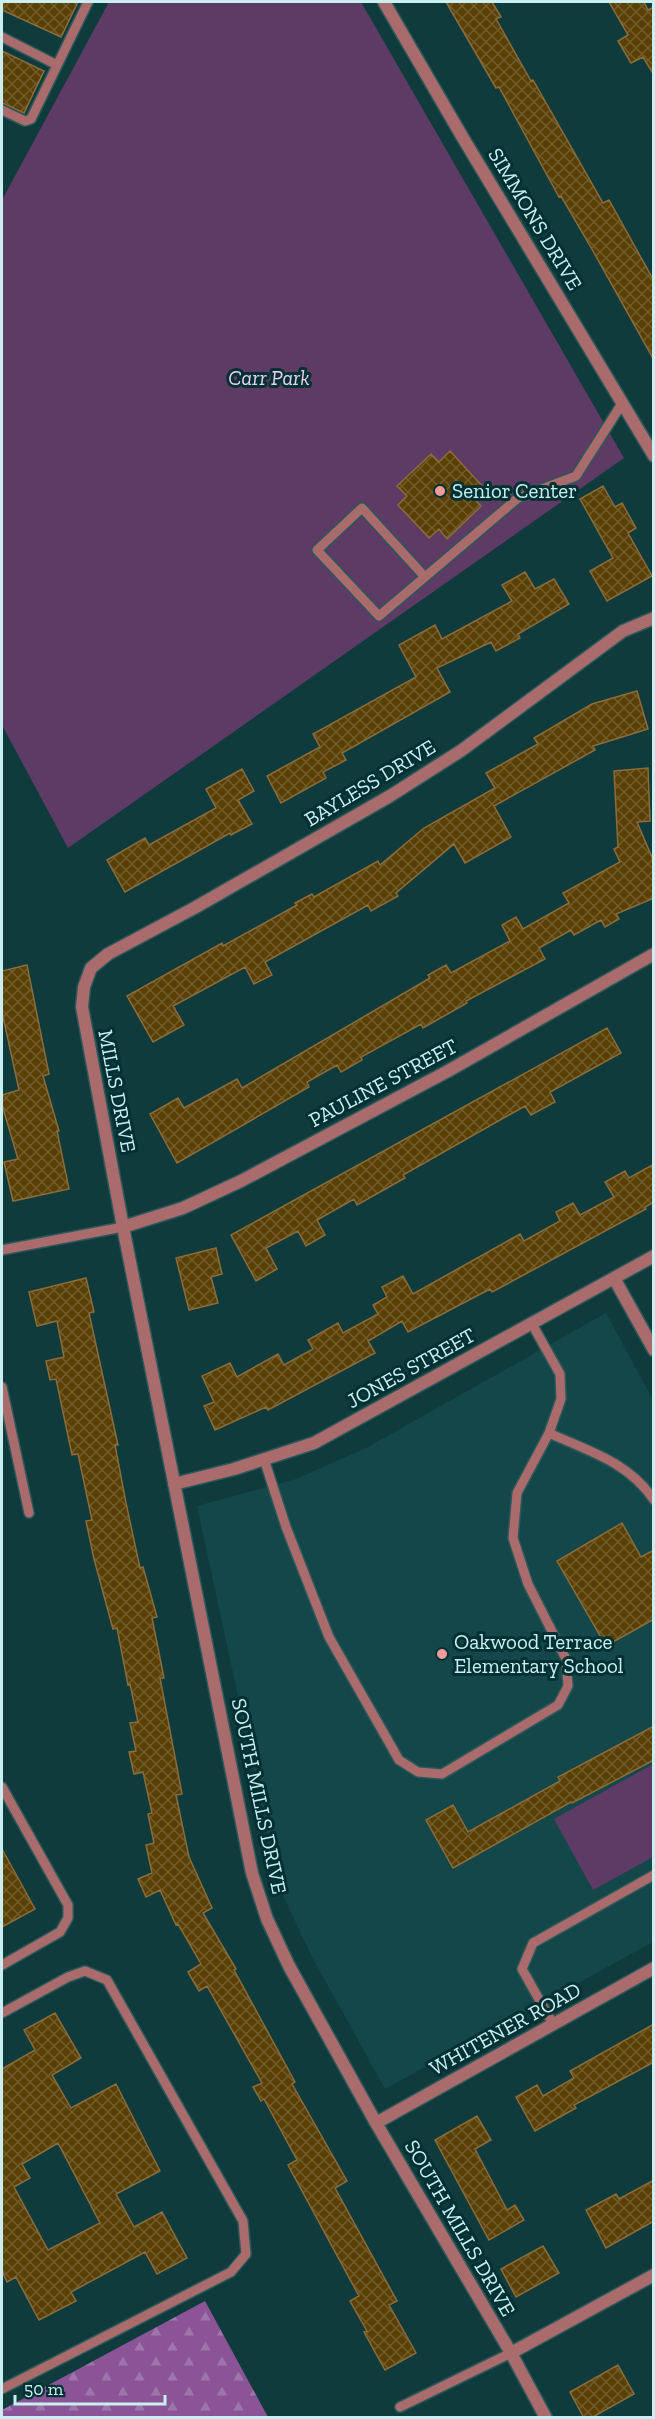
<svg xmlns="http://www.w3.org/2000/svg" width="655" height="2419" font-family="'Zilla Slab',serif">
  <defs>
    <pattern id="forest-firs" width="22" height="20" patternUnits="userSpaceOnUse" patternTransform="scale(1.5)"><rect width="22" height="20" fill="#8a5496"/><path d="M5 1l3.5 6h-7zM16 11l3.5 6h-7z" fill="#9e75aa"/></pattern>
    <pattern id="building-cross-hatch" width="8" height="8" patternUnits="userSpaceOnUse" patternTransform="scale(1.5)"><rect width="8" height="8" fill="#5b4006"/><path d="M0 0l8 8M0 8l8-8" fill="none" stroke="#715c2b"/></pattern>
  </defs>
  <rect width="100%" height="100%" fill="#0f3b3d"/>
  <!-- built -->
  <path fill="#14474a" d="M 606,1313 L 653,1400 L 653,1942 L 385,2089 L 311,1955 L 279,1887 L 197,1506 L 296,1479 L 368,1447 Z"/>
  <!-- forest -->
  <path fill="url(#forest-firs)" d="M 205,2301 L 268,2417 L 2,2417 L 2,2410 Z"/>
  <!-- park -->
  <path fill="#5d3b65" d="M 109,2 L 361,2 L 624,458 L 68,848 L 2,725 L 2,200 Z
    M 653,1764 L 653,1857 L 593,1890 L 554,1819 Z"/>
  <!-- building -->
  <path fill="url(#building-cross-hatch)" stroke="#8b6d3a" stroke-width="1.5" fill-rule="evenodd" d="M 2,2 L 78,2 L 61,37 L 2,10 Z
    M 446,2 L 492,2 L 501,17 L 496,19 L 531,81 L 533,80 L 603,203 L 609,200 L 654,281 L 654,360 L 593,251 L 561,196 L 559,197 L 499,87 L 496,88 Z
    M 609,2 L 644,2 L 648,10 L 654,7 L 654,75 L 643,57 L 631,63 L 618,41 L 628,35 Z
    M 2,51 L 44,71 L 24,113 L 2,103 Z
    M 450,451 L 483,487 L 472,497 L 481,506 L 447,539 L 439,529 L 429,538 L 398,505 L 407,496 L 397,486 L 431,454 L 439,462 Z
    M 603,486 L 615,507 L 622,503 L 636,528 L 628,533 L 652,576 L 607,601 L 590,571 L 613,558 L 580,499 Z
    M 525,572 L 535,589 L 554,579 L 569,604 L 518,634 L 520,638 L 496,651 L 491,642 L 437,668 L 450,692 L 342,753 L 346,760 L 323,772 L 326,778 L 281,803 L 267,776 L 320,747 L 313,734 L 416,677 L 399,645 L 435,625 L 442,639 L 512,601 L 502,585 Z
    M 637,691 L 648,729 L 593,746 L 595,750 L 494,806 L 511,837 L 465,863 L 454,844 L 396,893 L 398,896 L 371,911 L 368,905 L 265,962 L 272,975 L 254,984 L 245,967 L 173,1006 L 184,1025 L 153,1042 L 127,996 L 222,943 L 223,946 L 297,905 L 295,903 L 312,894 L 314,897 L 378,861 L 380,865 L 424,828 L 495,788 L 486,773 L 538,744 L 534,738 L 592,704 Z
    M 648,768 L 650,821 L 637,822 L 654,862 L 654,898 L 616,914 L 619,919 L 605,927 L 601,920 L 574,935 L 571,930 L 539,948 L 545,959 L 466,1001 L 467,1003 L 423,1028 L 421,1024 L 361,1057 L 362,1060 L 341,1072 L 337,1065 L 307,1082 L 309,1087 L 177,1163 L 150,1114 L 178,1098 L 184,1108 L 237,1079 L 242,1088 L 430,978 L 428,975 L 446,965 L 451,973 L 510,941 L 502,925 L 516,917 L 523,929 L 569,903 L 563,893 L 620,862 L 614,849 L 618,847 L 614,771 Z
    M 242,769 L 254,791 L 238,800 L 252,824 L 231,835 L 230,833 L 125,892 L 107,860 L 145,838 L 149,845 L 216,808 L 206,789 Z
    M 27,965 L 49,1074 L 43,1076 L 59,1131 L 57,1131 L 69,1189 L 13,1201 L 4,1162 L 18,1159 L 2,1105 L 2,1095 L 19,1090 L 2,1012 L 2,971 Z
    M 607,1028 L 621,1053 L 550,1092 L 555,1102 L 531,1115 L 525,1106 L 403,1175 L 405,1178 L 357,1205 L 354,1199 L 317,1220 L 325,1235 L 306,1246 L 298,1231 L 266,1248 L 277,1269 L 256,1281 L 231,1235 Z
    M 654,1164 L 654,1202 L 645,1207 L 646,1209 L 492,1292 L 490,1289 L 408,1332 L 402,1321 L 368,1341 L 375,1353 L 268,1410 L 266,1407 L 215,1430 L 204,1406 L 214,1402 L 202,1376 L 230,1363 L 237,1377 L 278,1354 L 284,1365 L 313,1349 L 308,1340 L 338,1323 L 343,1333 L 378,1314 L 373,1305 L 387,1297 L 382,1287 L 403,1276 L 413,1294 L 520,1234 L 524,1241 L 560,1221 L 556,1212 L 573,1203 L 580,1215 L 614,1197 L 605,1182 L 625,1171 L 629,1178 Z
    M 216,1248 L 222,1274 L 211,1277 L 218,1303 L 189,1310 L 176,1258 Z
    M 86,1278 L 94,1312 L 89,1313 L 118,1445 L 115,1445 L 126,1503 L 140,1568 L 143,1567 L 157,1617 L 152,1618 L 164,1678 L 160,1678 L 182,1794 L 176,1795 L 189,1857 L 212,1908 L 203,1913 L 236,1969 L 234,1970 L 295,2082 L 292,2084 L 347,2181 L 335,2188 L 397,2301 L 389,2305 L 416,2353 L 385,2370 L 364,2332 L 367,2331 L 350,2301 L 359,2296 L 288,2165 L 297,2160 L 264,2099 L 261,2101 L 253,2087 L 262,2083 L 207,1986 L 199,1991 L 188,1972 L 201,1964 L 178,1924 L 176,1925 L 160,1890 L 146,1897 L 138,1879 L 152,1873 L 146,1845 L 154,1843 L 148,1814 L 152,1813 L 143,1772 L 134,1774 L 129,1752 L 136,1751 L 130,1723 L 138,1722 L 130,1684 L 128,1685 L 117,1628 L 113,1629 L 94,1559 L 86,1521 L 92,1520 L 78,1454 L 72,1455 L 56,1379 L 50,1380 L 46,1361 L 64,1357 L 57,1321 L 37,1326 L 29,1292 Z
    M 622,1523 L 641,1557 L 654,1550 L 654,1619 L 606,1646 L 557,1561 Z
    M 654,1726 L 654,1760 L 572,1803 L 571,1802 L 453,1868 L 426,1820 L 453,1805 L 468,1832 L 560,1781 L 558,1777 Z
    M 2,1849 L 35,1909 L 2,1927 Z
    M 55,2013 L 81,2058 L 52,2075 L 71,2108 L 116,2084 L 160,2171 L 116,2194 L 134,2227 L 162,2212 L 187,2258 L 157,2274 L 145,2252 L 71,2292 L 76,2301 L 39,2320 L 16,2277 L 7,2282 L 2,2271 L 2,2069 L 35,2050 L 24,2030 ZM 58,2143 L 100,2223 L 48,2250 L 14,2187 L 30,2178 L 22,2164 Z
    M 654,2024 L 654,2062 L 574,2105 L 576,2108 L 535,2131 L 516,2097 L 537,2085 L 543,2096 L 574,2078 L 570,2071 Z
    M 477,2116 L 491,2140 L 475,2149 L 507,2210 L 515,2205 L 524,2220 L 489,2240 L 435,2140 Z
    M 654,2180 L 654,2221 L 606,2248 L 586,2210 L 616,2194 L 619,2199 Z
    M 543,2246 L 559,2273 L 516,2297 L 501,2269 Z
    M 618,2365 L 634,2394 L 591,2418 L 584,2418 L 570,2392 Z"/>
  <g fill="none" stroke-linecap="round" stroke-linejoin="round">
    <!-- service casing -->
    <g stroke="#2d585a" stroke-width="12">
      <path id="service" d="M 2,37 L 57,65
        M 2,110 L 25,121 L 31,119 L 88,2
        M 425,577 L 362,508 L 317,550 L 379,616 L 518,498 L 576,476 L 623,402
        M 2,1250 L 123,1227
        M 2,1387 L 29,1513
        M 549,1433 C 588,1451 629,1462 654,1500
        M 264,1459 L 286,1527 L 329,1637 L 399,1760 L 418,1772 L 442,1774 L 558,1705 L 568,1686 L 566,1659 L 528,1584 L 513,1538 L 517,1493 L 549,1433 L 561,1399 L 560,1374 L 532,1324
        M 2,1787 L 68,1905 L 68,1918 L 60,1932 L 2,1965
        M 2,2013 L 68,1977 L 85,1971 L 107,1980 L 243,2221 L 246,2254 L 231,2272 L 2,2389
        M 553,2024 L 522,1969 L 533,1943 L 654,1875
        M 400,2407 L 511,2353"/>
    </g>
    <!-- minor casing -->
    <g stroke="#2d585a" stroke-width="15">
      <path id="minor" d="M 123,1227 L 183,1208 L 241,1181 L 448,1071 L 654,954
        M 614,1278 L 654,1350
        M 174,1484 L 234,1469 L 314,1443 L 654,1256
        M 376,2123 L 654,1968
        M 511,2353 L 654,2275
        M 546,2418 L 511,2353 L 376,2123 L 289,1966 L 267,1919 L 252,1873 L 123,1227 L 82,1007 L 84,987 L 91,968 L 108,954 L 196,907 L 390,796 L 462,750 L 623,631 L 654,618"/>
    </g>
    <!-- tertiary casing -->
    <g stroke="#2d585a" stroke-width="15">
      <path id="tertiary" d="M 384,2 L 463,138 L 654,456"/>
    </g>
    <!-- service -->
    <use href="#service" stroke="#a96b6b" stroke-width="9"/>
    <!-- minor -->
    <use href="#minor" stroke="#a96b6b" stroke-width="12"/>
    <!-- tertiary -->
    <use href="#tertiary" stroke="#a96b6b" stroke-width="12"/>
  </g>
  <!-- markers -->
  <g fill="#f59b9b" stroke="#023133" stroke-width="2">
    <circle cx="440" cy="491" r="6"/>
    <circle cx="442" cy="1654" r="6"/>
  </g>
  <g text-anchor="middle" stroke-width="6" stroke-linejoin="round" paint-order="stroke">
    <!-- street labels -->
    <g font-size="21" fill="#caeff1" stroke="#023133">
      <text transform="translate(535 219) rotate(59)" y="7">SIMMONS DRIVE</text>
      <text transform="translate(370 783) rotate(-31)" y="7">BAYLESS DRIVE</text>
      <text transform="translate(383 1083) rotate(-28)" y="7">PAULINE STREET</text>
      <text transform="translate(117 1091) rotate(79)" y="7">MILLS DRIVE</text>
      <text transform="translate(411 1368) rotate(-29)" y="7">JONES STREET</text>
      <text transform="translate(259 1796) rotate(78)" y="7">SOUTH MILLS DRIVE</text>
      <text transform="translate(505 2029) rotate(-29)" y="7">WHITENER ROAD</text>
      <text transform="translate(460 2228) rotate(60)" y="7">SOUTH MILLS DRIVE</text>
    </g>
    <!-- park labels -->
    <g font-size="21" font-style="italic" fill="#eed0f5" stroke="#023133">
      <text x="269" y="385">Carr Park</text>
    </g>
    <!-- poi labels -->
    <g font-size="21" fill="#caeff1" stroke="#023133" text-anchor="start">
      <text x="452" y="498">Senior Center</text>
      <text x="454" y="1649">Oakwood Terrace<tspan x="454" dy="24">Elementary School</tspan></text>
    </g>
  </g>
  <!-- border -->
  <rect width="655" height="2419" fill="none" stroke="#caeff1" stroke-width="6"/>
  <!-- scale -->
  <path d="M15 2395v9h150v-9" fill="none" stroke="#caeff1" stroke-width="3"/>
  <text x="24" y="2395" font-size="18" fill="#caeff1" stroke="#023133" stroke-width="4.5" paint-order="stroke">50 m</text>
</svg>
